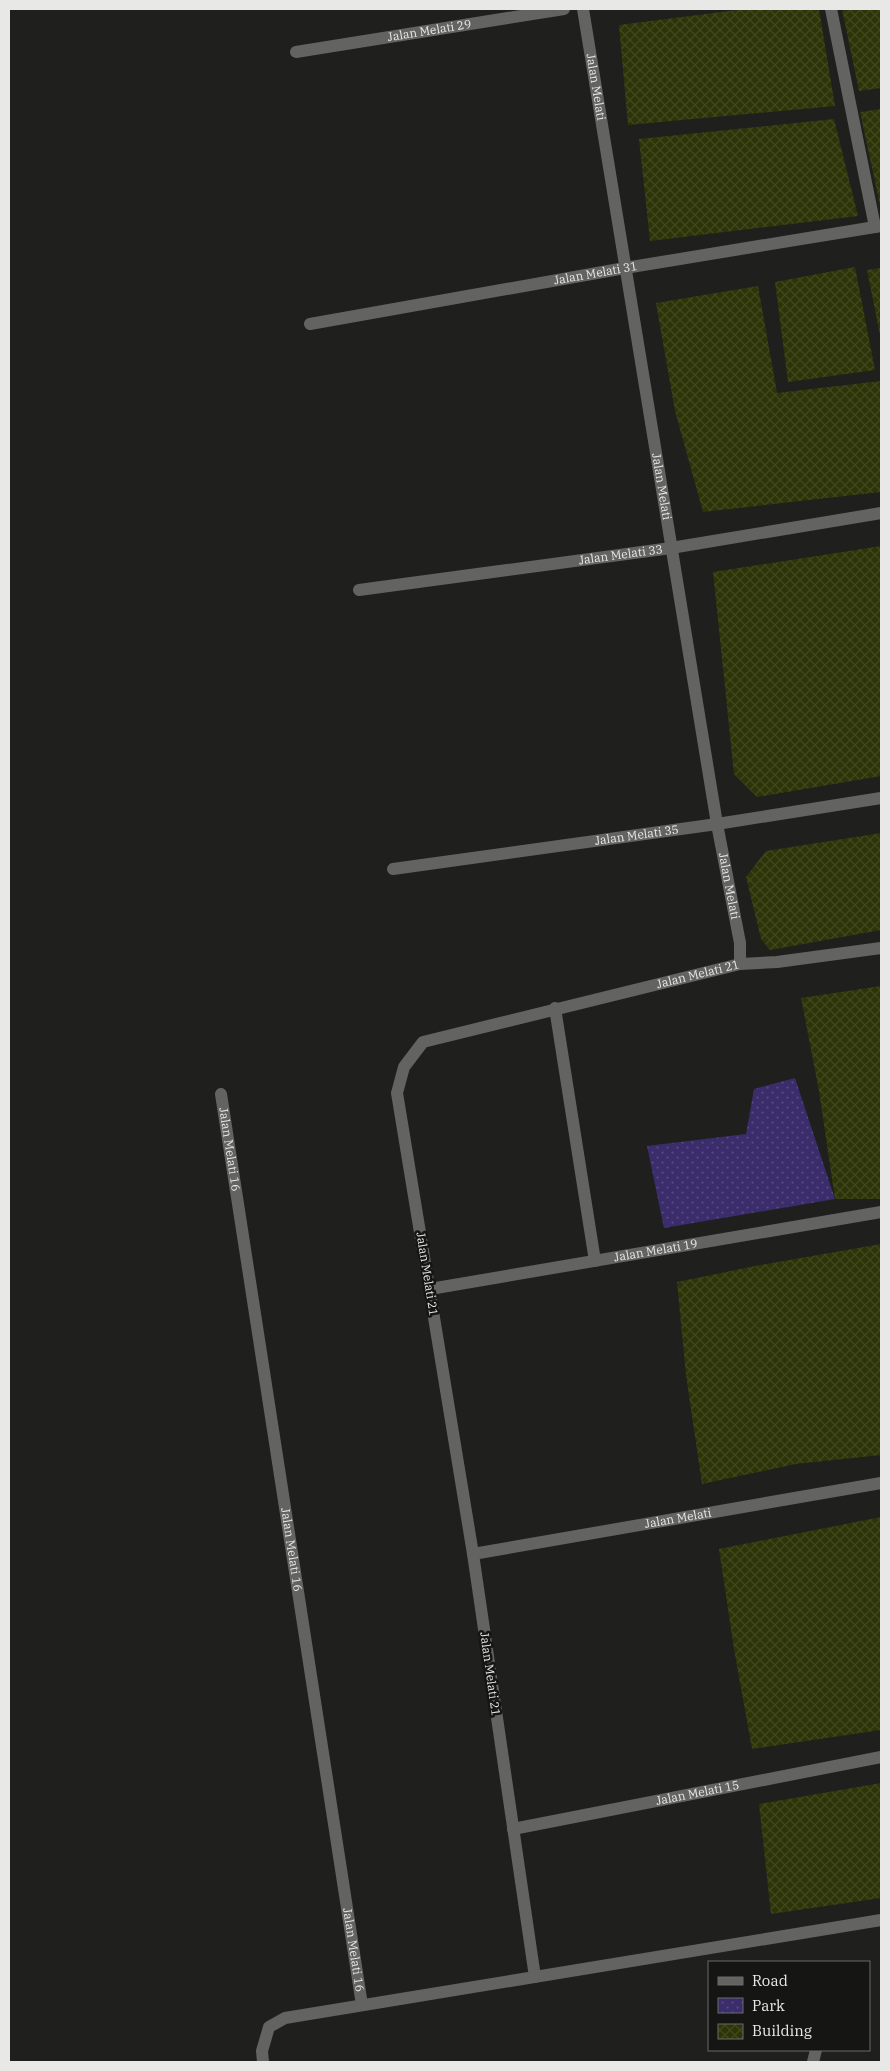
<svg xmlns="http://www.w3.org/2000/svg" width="890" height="2071" font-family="'IBM Plex Serif',serif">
  <defs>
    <pattern id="park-dots" width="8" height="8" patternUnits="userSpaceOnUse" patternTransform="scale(1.25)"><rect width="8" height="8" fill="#3b2c6b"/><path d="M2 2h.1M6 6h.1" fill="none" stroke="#574b80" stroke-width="1.8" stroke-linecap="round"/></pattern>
    <pattern id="building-cross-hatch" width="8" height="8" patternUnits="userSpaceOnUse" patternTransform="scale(1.25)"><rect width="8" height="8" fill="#2d3407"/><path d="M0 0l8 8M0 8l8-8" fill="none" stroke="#41481f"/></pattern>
  </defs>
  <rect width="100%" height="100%" fill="#1f1f1d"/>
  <!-- park -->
  <path fill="url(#park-dots)" d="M 795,1078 L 835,1199 L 664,1228 L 647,1146 L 746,1134 L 754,1089 Z"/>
  <!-- building -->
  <path fill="url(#building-cross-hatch)" d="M 745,9 L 819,9 L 835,106 L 628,125 L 619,25 Z
    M 842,9 L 881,9 L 881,88 L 859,91 Z
    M 881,109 L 881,205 L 880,205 L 860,112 Z
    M 834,119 L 858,216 L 650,241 L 639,139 Z
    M 855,267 L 875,370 L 788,382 L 775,282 Z
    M 881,268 L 881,335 L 880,335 L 867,270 Z
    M 758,286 L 777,393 L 881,381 L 881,492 L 703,512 L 675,411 L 656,303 Z
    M 881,546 L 881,776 L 757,797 L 734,774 L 713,572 Z
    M 881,833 L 881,930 L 770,950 L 761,939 L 746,877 L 766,851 Z
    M 881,986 L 881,1199 L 835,1199 L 819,1091 L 801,998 Z
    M 881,1244 L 881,1455 L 796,1464 L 702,1484 L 686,1375 L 677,1282 L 760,1265 Z
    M 881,1517 L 881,1730 L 752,1749 L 734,1649 L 719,1549 Z
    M 881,1783 L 881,1898 L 771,1914 L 759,1804 Z"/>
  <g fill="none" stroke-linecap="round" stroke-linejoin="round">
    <!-- minor -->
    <g stroke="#636362" stroke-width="12">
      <path id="s1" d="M 583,9 L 717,824 L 740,943 L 740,964"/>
      <path d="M 831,9 L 875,227"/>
      <path id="s2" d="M 296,52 L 564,9"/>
      <path id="s3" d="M 310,324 L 625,268 L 881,226"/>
      <path id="s4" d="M 359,590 L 671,548 L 881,513"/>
      <path id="s5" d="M 393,869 L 717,824 L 881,798"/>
      <path d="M 555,1008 L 595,1261"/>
      <path id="s6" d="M 221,1094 L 362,2005"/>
      <path id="s7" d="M 430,1289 L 881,1212"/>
      <path id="s8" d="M 473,1554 L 881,1483"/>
      <path id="s9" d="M 513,1829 L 881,1757"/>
      <path id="s10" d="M 535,1977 L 473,1554 L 397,1093 L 404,1067 L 423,1042 L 740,964 L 777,962 L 881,948"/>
      <path d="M 263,2062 L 262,2051 L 269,2027 L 285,2018 L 881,1920"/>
      <path d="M 813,2062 L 816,2050"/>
    </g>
  </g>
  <g text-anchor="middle" stroke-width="5" stroke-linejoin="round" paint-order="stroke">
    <!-- street labels -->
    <g font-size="12" fill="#e8e9e7" stroke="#151614">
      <text dy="4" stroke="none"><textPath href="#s2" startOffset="135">Jalan Melati 29</textPath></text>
      <text dy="4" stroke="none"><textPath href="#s1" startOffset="79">Jalan Melati</textPath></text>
      <text dy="4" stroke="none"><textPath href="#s3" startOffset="290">Jalan Melati 31</textPath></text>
      <text dy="4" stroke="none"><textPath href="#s1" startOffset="484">Jalan Melati</textPath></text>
      <text dy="4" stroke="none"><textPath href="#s4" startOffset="264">Jalan Melati 33</textPath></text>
      <text dy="4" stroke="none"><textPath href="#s5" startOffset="246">Jalan Melati 35</textPath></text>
      <text dy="4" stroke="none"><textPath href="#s1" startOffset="889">Jalan Melati</textPath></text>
      <text dy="4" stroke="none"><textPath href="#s10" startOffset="1236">Jalan Melati 21</textPath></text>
      <text dy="4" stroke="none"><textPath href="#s6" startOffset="56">Jalan Melati 16</textPath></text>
      <text dy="4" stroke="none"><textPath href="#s7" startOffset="229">Jalan Melati 19</textPath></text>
      <text transform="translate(427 1274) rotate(81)" y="4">Jalan Melati 21</text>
      <text dy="4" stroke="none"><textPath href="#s8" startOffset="208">Jalan Melati</textPath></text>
      <text dy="4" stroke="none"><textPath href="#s6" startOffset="461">Jalan Melati 16</textPath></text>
      <text transform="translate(490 1674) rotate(82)" y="4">Jalan Melati 21</text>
      <text dy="4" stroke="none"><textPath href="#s9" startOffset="188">Jalan Melati 15</textPath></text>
      <text dy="4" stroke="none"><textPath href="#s6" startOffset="866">Jalan Melati 16</textPath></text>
    </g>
  </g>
  <!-- border -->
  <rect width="890" height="2071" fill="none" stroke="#e8e9e7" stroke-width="20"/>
  <!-- legend -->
  <rect x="708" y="1961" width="162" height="90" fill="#151614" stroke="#696a68"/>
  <rect x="718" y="1977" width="25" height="8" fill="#636362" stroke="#696a68"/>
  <text x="752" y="1986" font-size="15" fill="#e8e9e7">Road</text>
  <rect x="718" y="1998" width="25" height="15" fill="url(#park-dots)" stroke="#696a68"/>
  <text x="752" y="2011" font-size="15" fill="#e8e9e7">Park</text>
  <rect x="718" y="2024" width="25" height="15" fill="url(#building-cross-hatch)" stroke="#696a68"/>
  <text x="752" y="2036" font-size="15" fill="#e8e9e7">Building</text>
</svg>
